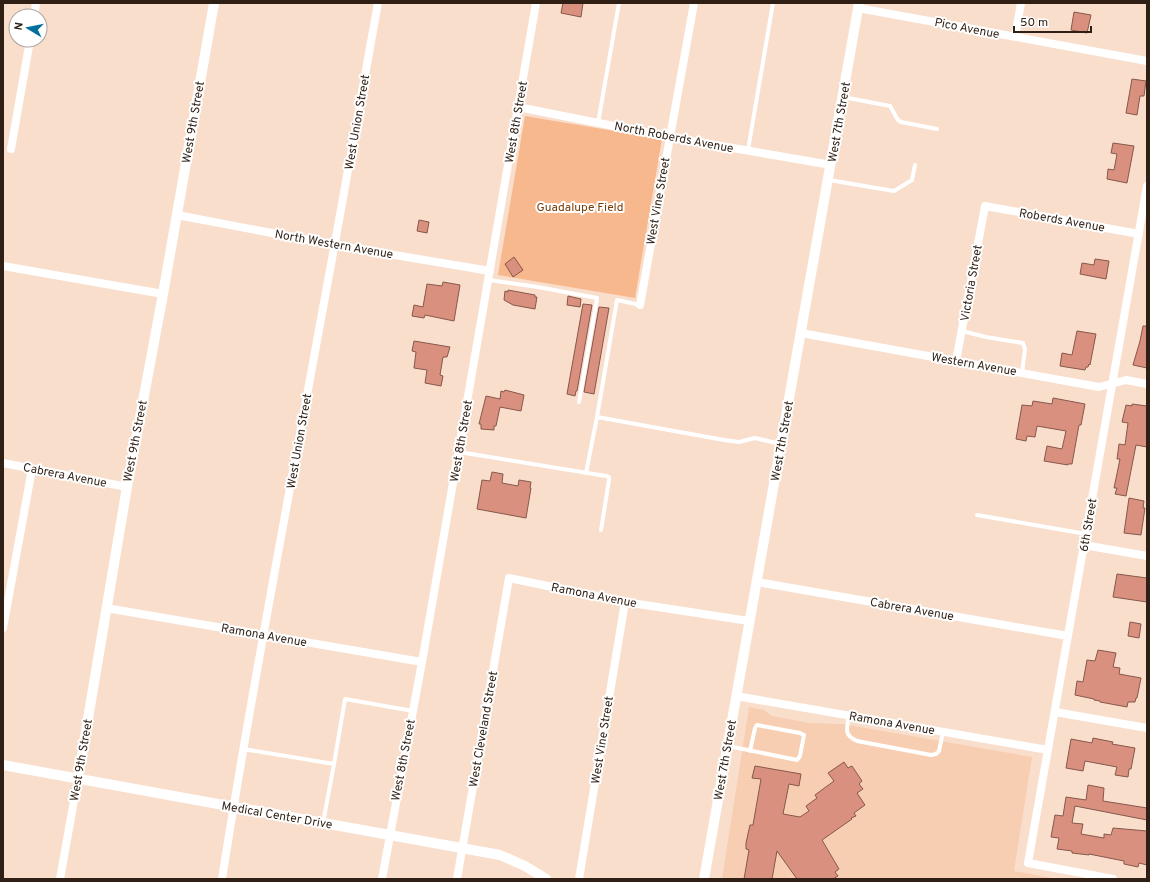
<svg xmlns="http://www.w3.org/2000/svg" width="1150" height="882" font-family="Overpass,sans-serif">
  <rect width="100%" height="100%" fill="#f9decc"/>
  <!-- built -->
  <path fill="#f8ceb3" d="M 749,707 L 764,710 L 772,716 L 809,723 L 843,724 L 1032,757 L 1014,871 L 1057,879 L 722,879 Z"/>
  <!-- green -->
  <path fill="#f8b88e" d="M 525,116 L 662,139 L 635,298 L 498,275 Z"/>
  <!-- building -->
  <path fill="#da907e" stroke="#86584c" d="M 563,3 L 583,3 L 581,17 L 561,13 Z
    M 1074,12 L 1091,15 L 1087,33 L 1071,30 Z
    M 1132,79 L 1146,81 L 1144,96 L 1140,96 L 1137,115 L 1126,113 Z
    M 1113,143 L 1134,146 L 1127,183 L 1107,179 L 1108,169 L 1114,170 L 1117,154 L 1111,153 Z
    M 419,220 L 429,222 L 427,233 L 417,231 Z
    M 514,257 L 523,270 L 513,277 L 505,264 Z
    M 1095,259 L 1109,261 L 1106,279 L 1080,274 L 1082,263 L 1094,265 Z
    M 443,282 L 460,285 L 454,321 L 425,315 L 424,318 L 412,316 L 414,305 L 423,307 L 427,284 L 442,286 Z
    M 508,290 L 535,295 L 535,297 L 537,297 L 535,309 L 513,305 L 504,300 L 505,291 L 508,292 Z
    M 568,296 L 581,299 L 580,307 L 567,305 Z
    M 583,304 L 592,305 L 577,391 L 576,391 L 575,396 L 567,394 Z
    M 599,307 L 609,308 L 594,394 L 584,392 Z
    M 1143,326 L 1147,326 L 1147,368 L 1133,365 L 1140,341 Z
    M 1077,331 L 1096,334 L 1090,365 L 1089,364 L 1088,367 L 1086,367 L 1085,370 L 1060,366 L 1062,353 L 1072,355 Z
    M 414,341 L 450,347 L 447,357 L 443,357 L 440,375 L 443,376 L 441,386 L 425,383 L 427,370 L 414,368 L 416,352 L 412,351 Z
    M 505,390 L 524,395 L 521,411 L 500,407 L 496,426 L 494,426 L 494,430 L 481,429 L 481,424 L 479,424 L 486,396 L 500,399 L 501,391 L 504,392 Z
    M 1053,398 L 1085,404 L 1081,425 L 1079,425 L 1072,464 L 1068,464 L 1068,465 L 1044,461 L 1047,446 L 1062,449 L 1066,431 L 1037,426 L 1035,437 L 1027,436 L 1026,441 L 1016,439 L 1022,405 L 1032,406 L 1033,401 L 1052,404 Z
    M 1132,404 L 1147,406 L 1147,447 L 1136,445 L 1126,496 L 1115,494 L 1117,488 L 1114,488 L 1120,459 L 1117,459 L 1119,444 L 1125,445 L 1128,423 L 1122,422 L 1126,405 L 1132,406 Z
    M 492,472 L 503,474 L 502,483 L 518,486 L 519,480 L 531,482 L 530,488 L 531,488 L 526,518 L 477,509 L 482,480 L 490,481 Z
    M 1129,498 L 1144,501 L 1143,508 L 1145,508 L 1141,535 L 1124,533 Z
    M 1117,574 L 1147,578 L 1147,602 L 1113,597 Z
    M 1130,622 L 1141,624 L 1139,638 L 1128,636 Z
    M 1098,650 L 1116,653 L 1113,667 L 1120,668 L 1119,674 L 1141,678 L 1137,698 L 1136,698 L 1135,702 L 1128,702 L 1127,707 L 1100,702 L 1100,701 L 1094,700 L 1094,699 L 1075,695 L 1077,681 L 1083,682 L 1087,660 L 1095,661 Z
    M 1093,738 L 1113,742 L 1112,744 L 1135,748 L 1131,769 L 1129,769 L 1128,777 L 1115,775 L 1117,767 L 1085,761 L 1083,771 L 1066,768 L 1071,739 L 1092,743 Z
    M 844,762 L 848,768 L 852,766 L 862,781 L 859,784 L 863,789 L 857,793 L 865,805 L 854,813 L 856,816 L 851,818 L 852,819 L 822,840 L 839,869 L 835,872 L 838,876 L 833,879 L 797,879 L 777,851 L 772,879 L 744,879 L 749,850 L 746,849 L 746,843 L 750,825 L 753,825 L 761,779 L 752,778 L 755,766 L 801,774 L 799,786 L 789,784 L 783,814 L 800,817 L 809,811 L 806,806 L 817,798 L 815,795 L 834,781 L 828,773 Z
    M 1088,785 L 1104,788 L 1103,801 L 1147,808 L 1147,820 L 1075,806 L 1072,823 L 1083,824 L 1081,834 L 1104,838 L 1104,834 L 1111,835 L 1113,828 L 1147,831 L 1147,865 L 1139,863 L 1138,867 L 1124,864 L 1124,861 L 1089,854 L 1089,855 L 1072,853 L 1072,851 L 1057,849 L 1059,838 L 1051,837 L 1055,815 L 1063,816 L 1066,797 L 1086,800 Z"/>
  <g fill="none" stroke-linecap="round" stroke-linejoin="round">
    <!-- service -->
    <path stroke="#fff" stroke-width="4" d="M 843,97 L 890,106 L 898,120 L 901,122 L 937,129
      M 598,123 L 619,3
      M 748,150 L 773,3
      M 829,180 L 894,191 L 912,180 L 915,165
      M 489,280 L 538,287 L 597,298 L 579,402
      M 640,305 L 617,300 L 597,417 L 724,440 L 739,442 L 755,438 L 780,444
      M 962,331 L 986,337 L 1023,343 L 1025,349 L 1022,373
      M 459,452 L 606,476 L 609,477 L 609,480 L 601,530
      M 586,473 L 597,417
      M 977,515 L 1086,534
      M 849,716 C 847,729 843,734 857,741 L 931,755 L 936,754 L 939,751 L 943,732
      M 728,746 L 797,760 L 800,756 L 804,735 L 800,733 L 757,725 L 755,728 L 750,751
      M 243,749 L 334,764 L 345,699 L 413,711
      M 323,823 L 334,764"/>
    <!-- minor -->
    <path stroke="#fff" stroke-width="8" d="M 858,8 L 1147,61
      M 34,16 L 36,3
      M 1015,37 L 1021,3
      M 518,107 L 669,137 L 831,165
      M 11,149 L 30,40
      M 177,215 L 335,245 L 490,271
      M 3,266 L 163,294
      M 640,305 L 694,3
      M 801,333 L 1099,387 L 1126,380 L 1147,384
      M 956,361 L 985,206 L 1139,234
      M 3,463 L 127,487
      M 1084,545 L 1147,556
      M 757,582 L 1068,636
      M 106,608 L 422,662
      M 3,628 L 32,469
      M 736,696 L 1048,750
      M 1055,712 L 1147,728
      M 60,879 L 78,778
      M 222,879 C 245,732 272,585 299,439 C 326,294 352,148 378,3
      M 382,879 L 422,662 L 536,3
      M 457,879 L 509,578 L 625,602 L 749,621
      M 579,879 L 625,602
      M 1113,879 L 1028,863 L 1147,186"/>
    <!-- tertiary -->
    <path stroke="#fff" stroke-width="10" d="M 3,765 L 500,855 L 525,866 L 546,879
      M 78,778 L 127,487 L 163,294 L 214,3
      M 704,879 L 859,3"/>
  </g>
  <g text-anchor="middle" stroke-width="4" stroke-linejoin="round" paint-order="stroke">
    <!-- street labels -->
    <g font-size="12" fill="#2f1f14" stroke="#fff">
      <text transform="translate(967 28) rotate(11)" y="4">Pico Avenue</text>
      <text transform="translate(193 122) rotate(-80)" y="4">West 9th Street</text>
      <text transform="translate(357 122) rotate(-80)" y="4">West Union Street</text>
      <text transform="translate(516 122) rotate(-80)" y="4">West 8th Street</text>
      <text transform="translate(839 122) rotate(-80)" y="4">West 7th Street</text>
      <text transform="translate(674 137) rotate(11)" y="4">North Roberds Avenue</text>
      <text transform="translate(658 201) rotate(-80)" y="4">West Vine Street</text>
      <text transform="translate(1062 220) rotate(10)" y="4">Roberds Avenue</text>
      <text transform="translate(334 244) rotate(10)" y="4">North Western Avenue</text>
      <text transform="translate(971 283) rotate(-80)" y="4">Victoria Street</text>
      <text transform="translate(974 364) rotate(10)" y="4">Western Avenue</text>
      <text transform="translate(135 441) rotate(-79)" y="4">West 9th Street</text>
      <text transform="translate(299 441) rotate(-80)" y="4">West Union Street</text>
      <text transform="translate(461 441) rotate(-80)" y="4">West 8th Street</text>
      <text transform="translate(782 441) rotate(-80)" y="4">West 7th Street</text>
      <text transform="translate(65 475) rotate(11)" y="4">Cabrera Avenue</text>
      <text transform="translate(1088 525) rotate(-80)" y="4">6th Street</text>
      <text transform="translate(594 595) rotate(11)" y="4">Ramona Avenue</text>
      <text transform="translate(912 609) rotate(10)" y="4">Cabrera Avenue</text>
      <text transform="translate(264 635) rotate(10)" y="4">Ramona Avenue</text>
      <text transform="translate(892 723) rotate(10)" y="4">Ramona Avenue</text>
      <text transform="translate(483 729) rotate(-80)" y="4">West Cleveland Street</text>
      <text transform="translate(602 740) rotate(-81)" y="4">West Vine Street</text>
      <text transform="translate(81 760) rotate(-80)" y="4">West 9th Street</text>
      <text transform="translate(403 760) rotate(-79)" y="4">West 8th Street</text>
      <text transform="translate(725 760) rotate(-80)" y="4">West 7th Street</text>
      <text transform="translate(277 815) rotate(10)" y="4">Medical Center Drive</text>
    </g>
    <!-- park labels -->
    <g font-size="12" fill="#753b09" stroke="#fff">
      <text x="580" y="211">Guadalupe Field</text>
    </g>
  </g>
  <!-- border -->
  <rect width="1150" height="882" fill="none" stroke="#2f1f14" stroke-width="8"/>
  <!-- north arrow -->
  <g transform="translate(28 28) rotate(280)"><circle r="19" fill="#ffffff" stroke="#aca5a1"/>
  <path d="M0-3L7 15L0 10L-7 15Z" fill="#01709c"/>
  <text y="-6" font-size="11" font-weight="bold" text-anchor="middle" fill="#2f1f14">N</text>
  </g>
  <!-- scale -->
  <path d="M1014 26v6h77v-6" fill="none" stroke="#2f1f14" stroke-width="2"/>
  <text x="1020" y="26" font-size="12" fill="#2f1f14" stroke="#ffffff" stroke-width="3" paint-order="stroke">50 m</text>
</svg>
